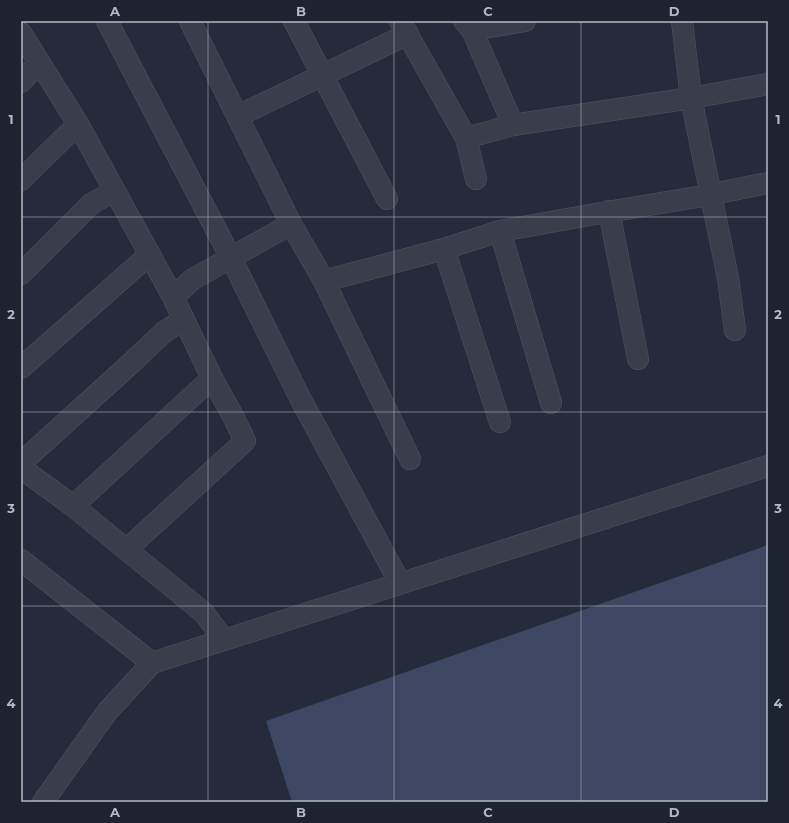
<svg xmlns="http://www.w3.org/2000/svg" width="789" height="823" font-family="Montserrat,sans-serif">
  <rect width="100%" height="100%" fill="#252b3b"/>
  <!-- water -->
  <path fill="#3c4763" d="M 768,545 L 768,802 L 292,802 L 266,721 Z"/>
  <g fill="none" stroke-linecap="round" stroke-linejoin="round">
    <!-- minor casing -->
    <g stroke="#515663" stroke-width="22">
      <path id="minor" d="M 107,21 L 231,258 L 300,398 L 400,583
        M 190,21 L 291,224 L 324,281 L 410,459
        M 294,21 L 387,199
        M 400,21 L 466,138 L 513,125 L 472,30 L 464,21
        M 682,21 L 691,98 L 728,278 L 735,330
        M 472,30 L 525,21
        M 21,33 L 78,124 L 173,297 L 212,378 L 234,418 L 245,441 L 127,549
        M 21,82 L 39,63
        M 238,116 L 408,34
        M 513,125 L 691,98 L 768,84
        M 466,138 L 476,179
        M 21,180 L 78,124
        M 609,211 L 638,359
        M 500,231 L 551,403
        M 444,249 L 500,422
        M 21,274 L 91,204 L 114,191
        M 324,281 L 444,249 L 500,231 L 601,213 L 703,196 L 768,183
        M 173,297 L 193,279 L 291,224
        M 21,368 L 149,255
        M 21,463 L 128,366 L 164,332 L 184,319
        M 21,468 L 73,506 L 204,613 L 224,640
        M 73,506 L 212,378
        M 21,560 L 152,663
        M 43,802 L 107,712 L 152,663 L 768,466"/>
    </g>
    <!-- minor -->
    <use href="#minor" stroke="#393e4b" stroke-width="21"/>
  </g>
  <!-- grid -->
  <path fill="none" stroke="#b4b9c7" stroke-width="1" stroke-opacity="0.55" d="M 208,21 L 208,802M 394,21 L 394,802M 581,21 L 581,802M 21,217 L 768,217M 21,412 L 768,412M 21,606 L 768,606"/>
  <!-- border -->
  <rect width="789" height="823" fill="none" stroke="#1e2330" stroke-width="44"/>
  <rect x="22" y="22" width="745" height="779" fill="none" stroke="#b4b9c7" stroke-width="1.5"/>
  <g font-size="13" text-anchor="middle" font-weight="bold" fill="#b4b9c7">
    <text x="115" y="16">A</text>
    <text x="301" y="16">B</text>
    <text x="488" y="16">C</text>
    <text x="674" y="16">D</text>
    <text x="11" y="124">1</text>
    <text x="778" y="124">1</text>
    <text x="11" y="319">2</text>
    <text x="778" y="319">2</text>
    <text x="11" y="513">3</text>
    <text x="778" y="513">3</text>
    <text x="11" y="708">4</text>
    <text x="778" y="708">4</text>
    <text x="115" y="817">A</text>
    <text x="301" y="817">B</text>
    <text x="488" y="817">C</text>
    <text x="674" y="817">D</text>
  </g>
</svg>
